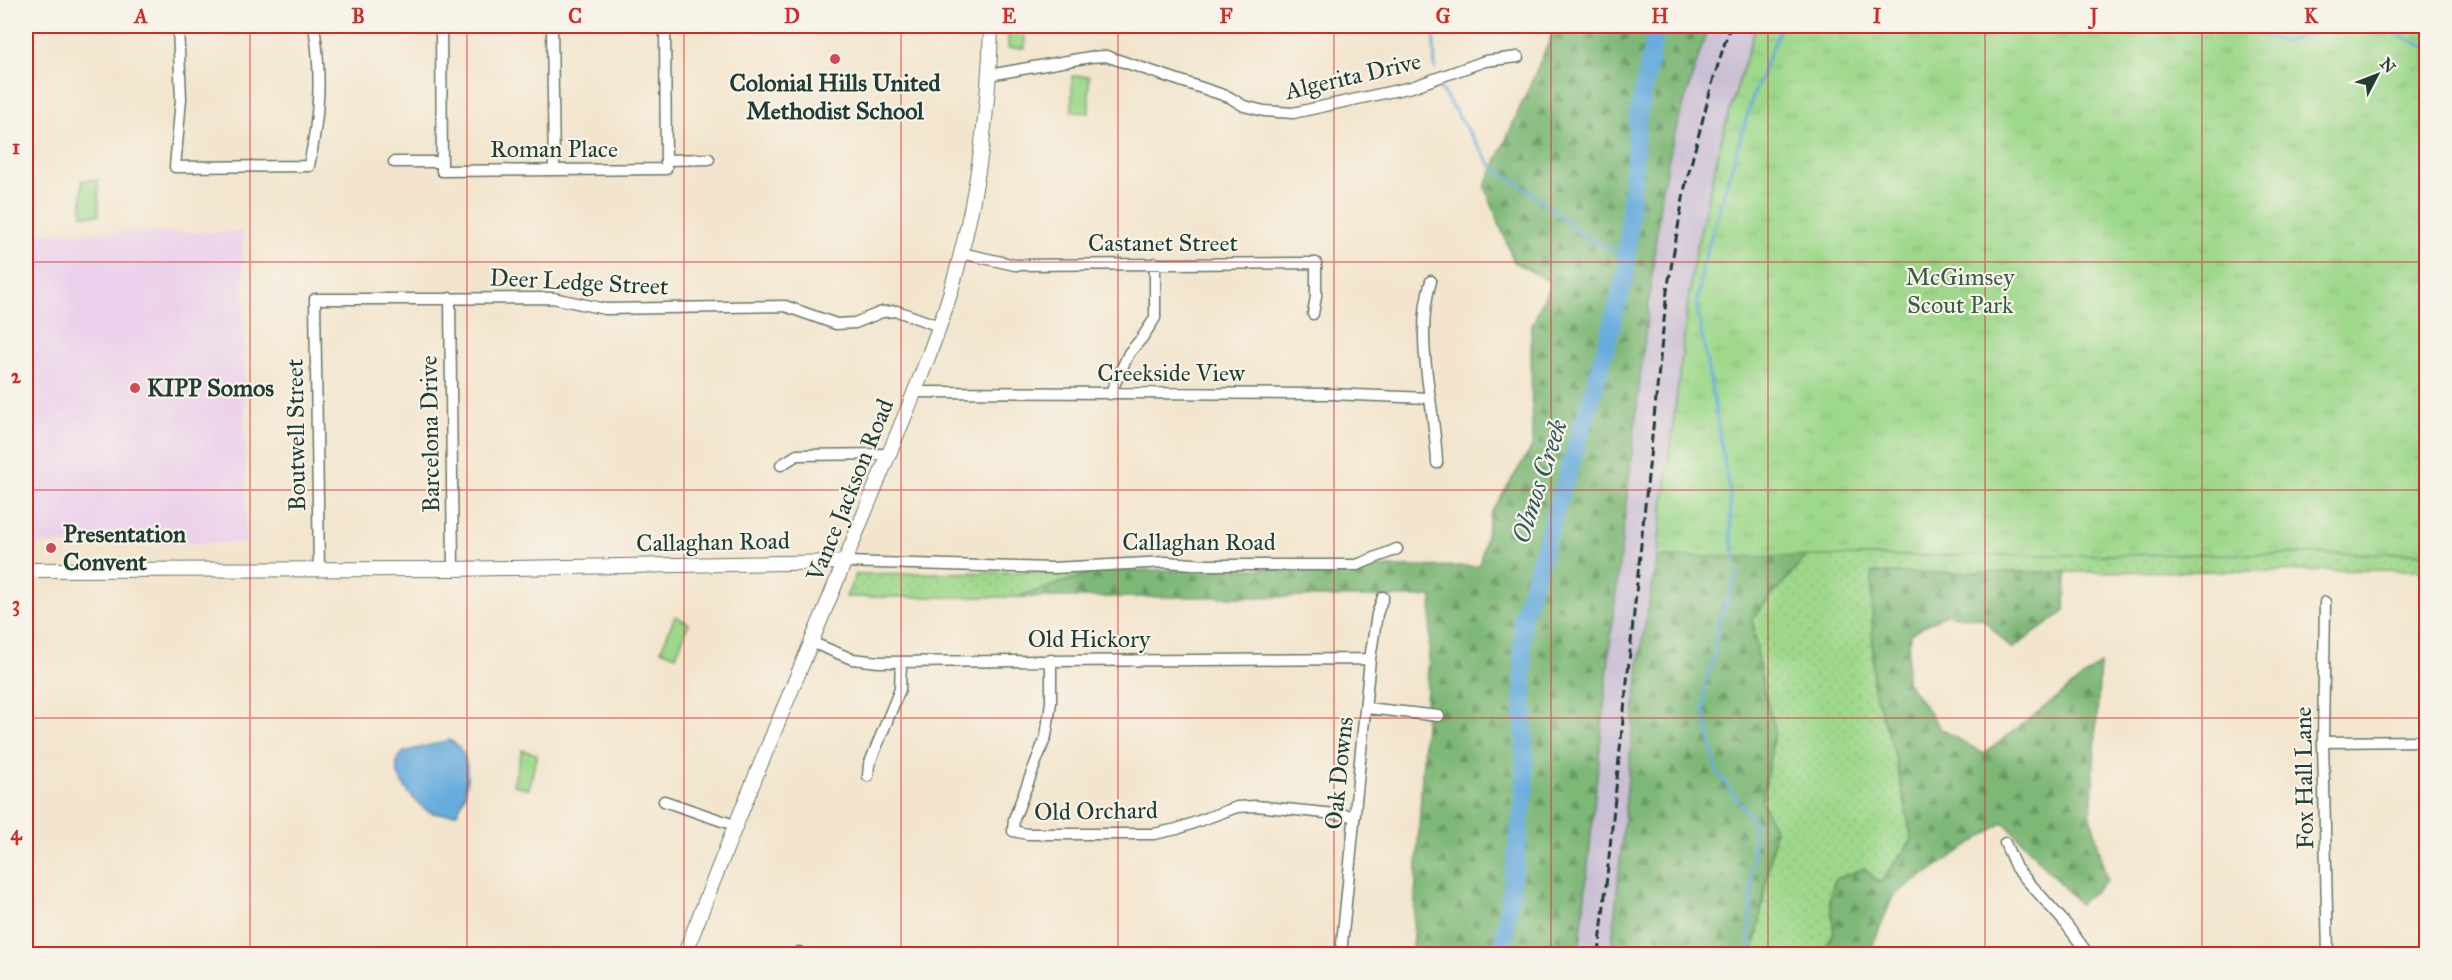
<svg xmlns="http://www.w3.org/2000/svg" width="2452" height="980" font-family="'IM FELL Great Primer',serif">
  <defs>
    <pattern id="grass-dots" width="8" height="8" patternUnits="userSpaceOnUse" patternTransform="scale(1.5)"><rect width="8" height="8" fill="#9ed88b"/><path d="M2 2h.1M6 6h.1" fill="none" stroke="#88ba79" stroke-width="1.8" stroke-linecap="round"/></pattern>
    <pattern id="forest-firs" width="22" height="20" patternUnits="userSpaceOnUse" patternTransform="scale(1.5)"><rect width="22" height="20" fill="#7eb877"/><path d="M5 1l3.5 6h-7zM16 11l3.5 6h-7z" fill="#679762"/></pattern>
    <pattern id="park-tufts" width="24" height="20" patternUnits="userSpaceOnUse" patternTransform="scale(1.5)"><rect width="24" height="20" fill="#9ed88b"/><path d="M3 7l-1-3M5 7V3M7 7l1-3M15 17l-1-3M17 17v-4M19 17l1-3" fill="none" stroke="#88ba79"/></pattern>
  </defs>
  <rect width="100%" height="100%" fill="#f7f3e8"/>
  <filter id="ink" filterUnits="userSpaceOnUse"><feTurbulence type="fractalNoise" baseFrequency=".0167" numOctaves="2"/><feDisplacementMap in="SourceGraphic" scale="12" xChannelSelector="R" yChannelSelector="G"/><feConvolveMatrix kernelMatrix="1 2 1 2 8 2 1 2 1" color-interpolation-filters="sRGB"/></filter>
  <filter id="wash" filterUnits="userSpaceOnUse"><feTurbulence type="fractalNoise" baseFrequency=".008" numOctaves="4" result="noise"/><feDisplacementMap in="SourceGraphic" scale="24" xChannelSelector="R" yChannelSelector="G"/><feGaussianBlur stdDeviation="1.35" result="paint"/><feColorMatrix in="noise" values="0 0 0 0 0 0 0 0 0 0 0 0 0 0 0 0 0 1.4 0 .05"/><feComposite in="paint" operator="in"/></filter>
  <g filter="url(#wash)">
    <rect width="100%" height="100%" fill="#f3e5cd"/>
    <!-- built -->
    <path fill="#ebd1eb" d="M 243,232 L 246,543 L 26,544 L 26,233 Z"/>
    <!-- railway -->
    <path fill="#cbbfd5" d="M 1708,26 L 1756,26 L 1722,137 L 1693,264 L 1657,557 L 1640,654 L 1611,954 L 1579,954 L 1611,637 L 1661,193 L 1673,139 Z"/>
    <!-- grass -->
    <path fill="url(#grass-dots)" stroke="#5e8a60" stroke-width="1.5" d="M 2426,553 L 2426,570 L 1872,573 L 1873,687 L 1894,751 L 1912,840 L 1880,884 L 1830,899 L 1834,932 L 1822,954 L 1754,954 L 1775,831 L 1762,802 L 1775,728 L 1764,693 L 1752,618 L 1807,556 Z
      M 1096,571 L 1019,597 L 846,597 L 856,574 Z"/>
    <!-- forest -->
    <path fill="url(#forest-firs)" stroke="#4e7a56" stroke-width="1.5" d="M 1556,26 L 1708,26 L 1673,139 L 1661,194 L 1611,637 L 1579,954 L 1412,954 L 1432,597 L 1019,597 L 1096,571 L 1479,566 L 1491,513 L 1532,447 L 1531,328 L 1551,282 L 1514,262 L 1485,187 Z
      M 1756,26 L 2426,553 L 1807,556 L 1752,618 L 1764,693 L 1775,728 L 1762,802 L 1775,831 L 1754,954 L 1611,954 L 1640,653 L 1657,557 L 1693,264 L 1722,137 Z
      M 2066,572 L 2065,611 L 2012,649 L 1983,619 L 1945,614 L 1910,634 L 1906,681 L 1941,729 L 1984,754 L 2100,664 L 2091,816 L 2107,881 L 2079,904 L 2004,822 L 1893,896 L 1869,954 L 1822,954 L 1834,932 L 1830,899 L 1835,879 L 1865,868 L 1880,883 L 1912,840 L 1894,751 L 1873,687 L 1872,573 Z"/>
    <!-- park -->
    <path fill="url(#park-tufts)" stroke="#5e8a60" stroke-width="1.5" d="M 1756,26 L 2426,26 L 2426,553 L 1657,557 L 1693,264 L 1722,137 Z"/>
    <!-- pitch -->
    <path fill="#9ed88b" stroke="#5e8a60" stroke-width="1.5" d="M 1008,26 L 1025,26 L 1025,48 L 1008,48 Z
      M 1072,76 L 1089,76 L 1089,113 L 1072,112 Z
      M 82,180 L 98,180 L 99,215 L 82,215 Z
      M 675,616 L 689,623 L 676,656 L 661,650 Z
      M 522,750 L 537,754 L 529,789 L 513,785 Z"/>
    <!-- water -->
    <path fill="#67acdd" stroke="#437488" stroke-width="1.5" d="M 449,740 C 475,752 469,792 457,813 C 447,814 437,816 428,811 C 413,802 383,767 404,752 Z"/>
    <g fill="none" stroke-linecap="round" stroke-linejoin="round">
      <!-- stream -->
      <path stroke="#67acdd" stroke-width="3" d="M 1433,26 L 1435,68
        M 2257,26 L 2259,35 L 2281,42 L 2323,30 L 2361,30 L 2377,34 L 2393,32 L 2426,48
        M 1438,85 L 1491,165 L 1538,198 L 1587,239 L 1627,255
        M 1735,558 L 1731,539 L 1730,493 L 1697,307 L 1703,263 L 1752,99 L 1781,26
        M 1738,572 L 1715,633 L 1715,656 L 1705,682 L 1704,710 L 1717,771 L 1754,822 L 1749,954"/>
      <!-- river -->
      <path stroke="#67acdd" stroke-width="18" d="M 1502,954 L 1525,790 L 1522,618 L 1592,396 L 1625,277 L 1638,114 L 1657,26"/>
    </g>
  </g>
  <g filter="url(#ink)">
    <g fill="none" stroke-linecap="round" stroke-linejoin="round">
      <!-- minor casing -->
      <g stroke="#69786a" stroke-width="13">
        <path id="minor" d="M 178,26 L 181,99 L 175,167 L 309,166 C 319,117 322,75 314,26
          M 441,26 L 442,171 L 666,169 L 665,26
          M 552,26 L 554,169
          M 989,75 L 1090,57 L 1106,56 L 1229,97 L 1244,106 L 1264,111 L 1293,113 L 1412,87 L 1485,61 L 1518,57
          M 666,160 L 709,159
          M 394,162 L 442,162
          M 961,253 L 1015,265 L 1316,263 L 1316,296 L 1313,314
          M 1431,281 C 1413,340 1435,403 1437,463
          M 450,298 L 453,569
          M 914,392 L 1330,394 L 1428,398
          M 1110,394 L 1129,353 L 1142,338 L 1155,318 L 1155,263
          M 781,465 L 797,455 L 889,454
          M 845,562 L 1053,568 L 1166,562 L 1207,565 L 1357,565 L 1397,549
          M 319,570 L 315,299 L 553,298 L 605,309 L 785,306 L 836,324 L 855,323 L 882,312 L 897,311 L 939,326
          M 2325,602 L 2323,742 L 2328,954
          M 811,642 L 852,659 L 879,662 L 1370,659
          M 1051,660 L 1051,702 L 1046,736 L 1014,819 L 1013,831 L 1027,834 L 1154,834 L 1177,829 L 1237,807 L 1256,806 L 1355,816
          M 1367,708 L 1439,716
          M 2323,742 L 2426,741
          M 868,776 L 869,765 L 900,689 L 901,662
          M 664,801 L 734,825
          M 2005,843 L 2016,868 L 2066,924 L 2088,954
          M 799,952 L 800,954
          M 1341,954 L 1370,659 L 1377,614 L 1383,597"/>
      </g>
      <!-- major casing -->
      <g stroke="#69786a" stroke-width="16">
        <path id="major" d="M 26,570 L 453,569 L 845,562
          M 685,954 C 740,808 803,665 862,519 C 892,445 926,371 950,294 C 976,207 989,116 991,26"/>
      </g>
      <!-- minor -->
      <use href="#minor" stroke="#fff" stroke-width="10"/>
      <!-- major -->
      <use href="#major" stroke="#fff" stroke-width="14"/>
      <!-- rail -->
      <path stroke="#1f3d34" stroke-width="3" stroke-dasharray="9 4.5" stroke-linecap="butt" d="M 1599,954 L 1667,291 L 1685,187 L 1712,84 L 1730,26"/>
    </g>
  </g>
  <!-- grid -->
  <path fill="none" stroke="#d62828" stroke-width="1.5" stroke-opacity="0.55" d="M 250,26 L 250,954M 467,26 L 467,954M 684,26 L 684,954M 901,26 L 901,954M 1118,26 L 1118,954M 1334,26 L 1334,954M 1551,26 L 1551,954M 1768,26 L 1768,954M 1985,26 L 1985,954M 2202,26 L 2202,954M 26,262 L 2426,262M 26,490 L 2426,490M 26,718 L 2426,718"/>
  <!-- markers -->
  <g fill="#d1495b" stroke="#f7f3e8" stroke-width="2">
    <circle cx="835" cy="59" r="6"/>
    <circle cx="135" cy="388" r="6"/>
    <circle cx="51" cy="548" r="6"/>
  </g>
  <g text-anchor="middle" stroke-width="4.5" stroke-linejoin="round" paint-order="stroke">
    <!-- street labels -->
    <g font-size="24" fill="#1f3d34" stroke="#f7f3e8">
      <text transform="translate(1353 76) rotate(-13)" y="8">Algerita Drive</text>
      <text x="554" y="157">Roman Place</text>
      <text x="1163" y="251">Castanet Street</text>
      <text transform="translate(579 282) rotate(3)" y="8">Deer Ledge Street</text>
      <text x="1171" y="381">Creekside View</text>
      <text transform="translate(430 434) rotate(-91)" y="8">Barcelona Drive</text>
      <text transform="translate(296 435) rotate(-91)" y="8">Boutwell Street</text>
      <text transform="translate(850 490) rotate(-68)" y="8">Vance Jackson Road</text>
      <text transform="translate(713 542) rotate(-1)" y="8">Callaghan Road</text>
      <text x="1199" y="550">Callaghan Road</text>
      <text x="1089" y="647">Old Hickory</text>
      <text transform="translate(1339 773) rotate(-84)" y="8">Oak Downs</text>
      <text transform="translate(2304 778) rotate(-91)" y="8">Fox Hall Lane</text>
      <text transform="translate(1096 811) rotate(-1)" y="8">Old Orchard</text>
    </g>
    <!-- poi labels -->
    <g font-size="24" font-weight="bold" fill="#1f3d34" stroke="#f7f3e8" text-anchor="start">
      <text x="835" y="91" text-anchor="middle">Colonial Hills United<tspan x="835" dy="28">Methodist School</tspan></text>
      <text x="147" y="396">KIPP Somos</text>
      <text x="63" y="542">Presentation<tspan x="63" dy="28">Convent</tspan></text>
    </g>
    <!-- park labels -->
    <g font-size="24" fill="#385c45" stroke="#f7f3e8">
      <text x="1960" y="285">McGimsey<tspan x="1960" dy="28">Scout Park</tspan></text>
    </g>
    <!-- water labels -->
    <g font-size="26" font-style="italic" fill="#31595e" stroke="#f7f3e8">
      <text transform="translate(1539 481) rotate(-72)" y="9">Olmos Creek</text>
    </g>
  </g>
  <!-- margin -->
  <rect width="2452" height="980" fill="none" stroke="#f7f3e8" stroke-width="66"/>
  <!-- north arrow -->
  <g transform="translate(2377 75) rotate(48)" stroke="#f7f3e8" stroke-width="4.5" paint-order="stroke">
  <path d="M0-4.5L10 22L0 15L-10 22Z" fill="#1f3d34"/>
  <text y="-9" font-size="16" font-weight="bold" text-anchor="middle" fill="#1f3d34">N</text>
  </g>
  <rect x="33" y="33" width="2386" height="914" fill="none" stroke="#d62828" stroke-width="2"/>
  <g font-size="20" text-anchor="middle" font-weight="bold" fill="#d62828">
    <text x="141" y="23">A</text>
    <text x="358" y="23">B</text>
    <text x="575" y="23">C</text>
    <text x="792" y="23">D</text>
    <text x="1009" y="23">E</text>
    <text x="1226" y="23">F</text>
    <text x="1443" y="23">G</text>
    <text x="1660" y="23">H</text>
    <text x="1877" y="23">I</text>
    <text x="2094" y="23">J</text>
    <text x="2311" y="23">K</text>
    <text x="16" y="154">1</text>
    <text x="16" y="383">2</text>
    <text x="16" y="611">3</text>
    <text x="16" y="840">4</text>
  </g>
</svg>
